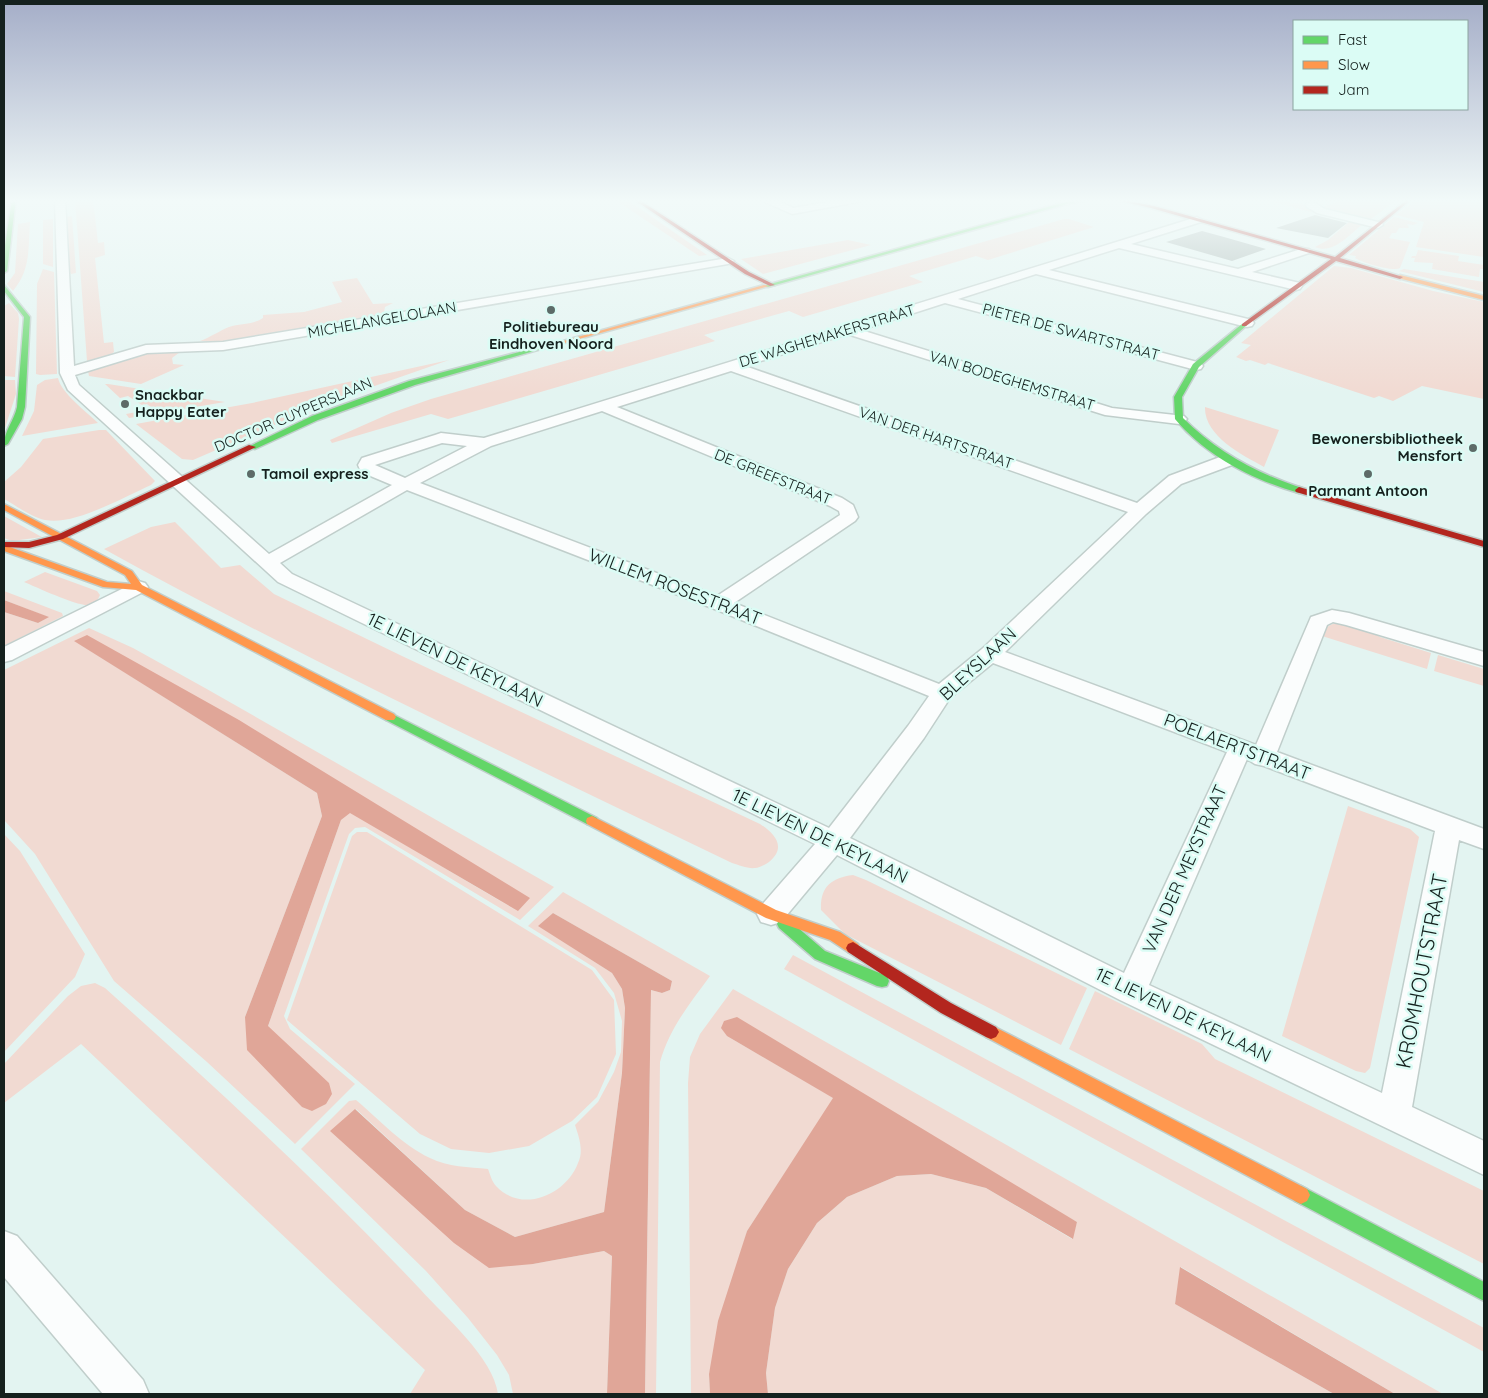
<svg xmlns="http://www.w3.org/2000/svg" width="1488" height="1398" font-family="Quicksand,sans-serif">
  <rect width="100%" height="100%" fill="#e3f4f1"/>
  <!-- green -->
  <path fill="#f1dad2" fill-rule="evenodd" d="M 75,199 L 93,199 L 98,243 L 104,242 L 105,255 L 95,258 L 104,343 L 113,342 L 114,352 L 110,355 L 87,361 Z
    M 614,199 L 626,199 L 707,255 L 699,256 Z
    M 1262,199 L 1273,199 L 1291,203 L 1302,203 L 1310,209 L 1364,223 C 1350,234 1333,255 1315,247 L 1328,240 L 1349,222 Z
    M 1345,199 L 1398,199 L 1371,219 L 1323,207 Z
    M 1417,199 L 1484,199 L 1484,257 L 1416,247 L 1424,222 L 1396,215 Z
    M 72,216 L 76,273 L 71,274 L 68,268 L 66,217 Z
    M 1394,217 L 1418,223 L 1413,225 L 1407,224 L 1409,228 L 1399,228 L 1396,233 L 1392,233 L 1389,238 L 1410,242 L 1400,268 C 1392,272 1364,263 1355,258 L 1356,256 L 1349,255 Z
    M 53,219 L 53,267 L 43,264 L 43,220 Z
    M 1064,219 L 1069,219 L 1094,227 L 988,260 L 976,256 L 909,276 L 923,282 L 803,317 L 789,311 L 704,335 L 715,341 L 448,419 L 431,414 L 332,443 L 330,440 L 391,413 L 431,399 Z
    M 30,222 C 28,249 31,269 13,291 L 7,284 L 15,273 L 18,224 Z
    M 848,240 L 871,245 L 763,274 L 741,259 Z
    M 1418,250 L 1459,256 L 1458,261 L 1484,265 L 1484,269 L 1480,269 L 1479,277 L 1432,269 L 1433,263 L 1414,262 L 1415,258 L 1411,258 L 1412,256 L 1416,256 Z
    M 1334,266 L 1351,268 L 1433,291 L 1484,302 L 1484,399 L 1422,386 L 1393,401 L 1379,396 L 1374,398 L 1268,363 L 1265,365 L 1250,360 L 1246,361 L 1236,357 L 1251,345 L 1241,343 Z
    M 43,269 L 54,272 L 57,374 L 40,375 L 36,374 L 37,284 Z
    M 1404,269 L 1484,282 L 1484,292 L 1399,271 Z
    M 357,278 L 373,304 L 393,303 L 385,307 L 384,312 L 367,318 L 229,341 L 200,341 C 211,337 219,331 229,327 C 240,323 253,325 263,318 L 263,315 L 304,312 L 342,302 L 332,282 Z
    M 9,303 L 18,313 L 19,319 L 15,377 L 4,376 L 4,306 Z
    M 179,350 L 180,352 L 172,358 L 173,364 L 184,365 L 141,384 L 89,376 L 88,371 L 153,352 Z
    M 449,360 L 323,404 L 193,460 L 182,459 L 136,424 L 252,403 Z
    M 58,378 C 61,393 87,412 98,423 L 22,436 L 34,411 L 37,385 L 45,380 Z
    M 4,380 L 15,380 L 16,394 L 4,431 Z
    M 105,384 L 108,384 L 225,402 L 129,418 L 126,414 L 153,409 L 147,404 L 142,405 L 128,396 L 120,398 Z
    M 1205,407 L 1279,430 L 1264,467 C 1242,455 1204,436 1205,407 Z
    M 99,430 L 106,430 L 155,481 L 151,485 C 124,497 74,526 45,520 C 31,517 17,506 4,499 L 4,482 L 21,467 L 43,439 Z
    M 4,516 L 40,536 L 42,537 L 12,541 L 4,538 Z
    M 175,522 L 221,568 L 240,565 L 274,594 L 402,656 L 760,824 C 775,834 787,847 769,862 C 766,864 760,868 755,868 C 748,869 739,865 732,863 C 521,761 309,662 104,549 L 151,527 Z
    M 45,572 L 97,591 L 100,595 C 98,600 95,604 89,605 C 79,607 36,587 24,582 Z
    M 4,591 L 62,613 L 63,616 L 4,646 L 4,612 L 38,623 L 48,617 L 4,600 Z
    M 1339,623 L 1371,631 L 1380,637 L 1431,653 L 1427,669 L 1322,636 C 1326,626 1329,624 1339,623 Z
    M 89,628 L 133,648 L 205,688 L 554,887 L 520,920 L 365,827 L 355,828 L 349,834 L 284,1016 L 290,1029 L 355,1084 L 295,1144 L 207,1062 L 114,981 L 35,854 L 4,820 L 4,670 ZM 75,641 L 517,911 L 350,812 L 341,820 L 268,1026 L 245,1017 L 322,816 L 317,793 Z
    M 1438,655 L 1484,669 L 1484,686 L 1434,671 Z
    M 1348,806 L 1410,829 L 1419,837 L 1370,1068 L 1365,1073 L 1356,1071 L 1282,1036 Z
    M 357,832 L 367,832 L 592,970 L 614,1000 L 616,1054 L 597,1097 L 572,1121 L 529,1146 L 489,1153 L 451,1149 L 420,1134 L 287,1020 L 352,836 Z
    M 4,834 L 20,851 L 85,954 L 75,977 L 4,1052 Z
    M 853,875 L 866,880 L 1087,988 L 1061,1045 L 845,934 L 821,910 C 820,887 831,878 853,875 Z
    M 563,892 L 710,976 C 689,1005 670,1027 660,1062 L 656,1394 L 645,1394 L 651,990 L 662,993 L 670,990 L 672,981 L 553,913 L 539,926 L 612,973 L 622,989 L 625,1008 L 622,1073 L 604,1212 L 515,1237 L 465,1210 L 356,1109 L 343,1120 L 533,1264 L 604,1251 L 612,1256 L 607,1394 L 513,1394 L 509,1375 L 497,1355 L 468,1318 L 426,1271 L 301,1149 L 349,1101 L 356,1100 C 380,1120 402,1145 430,1158 C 448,1167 469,1167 488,1169 C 490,1174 492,1182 496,1186 C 522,1214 566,1195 578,1163 C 584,1151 579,1137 575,1125 L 598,1102 L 614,1072 L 621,1052 L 622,1021 L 614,993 L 595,968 L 528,926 Z
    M 793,955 L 1484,1328 L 1484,1352 L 784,969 Z
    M 95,983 L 105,988 C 213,1085 320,1183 420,1289 C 445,1317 493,1357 498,1394 L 410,1394 L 425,1370 L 81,1044 L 4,1103 L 4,1064 L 68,996 L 81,986 Z
    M 733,989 L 1443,1394 L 1395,1394 L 1181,1267 L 1175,1304 L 1334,1394 L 768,1394 L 766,1373 L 775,1308 L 788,1269 L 817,1223 L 847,1197 L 897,1176 L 931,1174 L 986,1188 L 1072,1239 L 1077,1222 L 727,1036 L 834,1098 L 747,1231 L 709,1374 L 710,1394 L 691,1394 L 688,1083 L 690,1057 L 700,1034 Z
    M 1095,991 L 1202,1044 L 1215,1059 L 1484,1191 L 1484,1264 L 1069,1049 Z"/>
  <!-- water -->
  <path fill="#e0a698" d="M 4,600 L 49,617 L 38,623 L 4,612 Z
    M 87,635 L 239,720 L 530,898 L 518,911 L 350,813 L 341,820 L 268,1026 L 329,1083 L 332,1094 L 326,1104 L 312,1111 L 302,1107 L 247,1050 L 245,1017 L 322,816 L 317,793 L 74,641 Z
    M 553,913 L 672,981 L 670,990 L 662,993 L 651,990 L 645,1394 L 607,1394 L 612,1256 L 604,1251 L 533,1264 L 489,1268 L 454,1243 L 330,1131 L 355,1109 L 465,1210 L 515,1237 L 604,1212 L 622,1073 L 625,1008 L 622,989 L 612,973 L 538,926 Z
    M 737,1017 L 1077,1222 L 1073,1239 L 986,1188 L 931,1174 L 897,1176 L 847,1197 L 817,1223 L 788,1269 L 775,1308 L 766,1373 L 768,1394 L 710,1394 L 709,1374 L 718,1321 L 747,1231 L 833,1098 L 727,1036 L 721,1028 L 724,1021 Z
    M 1180,1267 L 1395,1394 L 1334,1394 L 1175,1304 Z"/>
  <!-- building -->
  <path fill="#a0aeab" d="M 1315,215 L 1347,223 L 1328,238 L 1276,228 Z
    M 1202,231 L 1224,237 L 1266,249 L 1232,261 L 1166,242 Z"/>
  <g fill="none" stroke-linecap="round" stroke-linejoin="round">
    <!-- street casing -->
    <g stroke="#c0cecb" stroke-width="3">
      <path id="street" d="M 55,199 L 65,199 L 74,366 L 146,345 L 223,342 L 728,258 L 734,261 L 728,264 L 223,350 L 147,353 L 75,375 L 79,385 L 269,554 L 392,485 L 361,472 L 358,465 L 362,458 L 435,435 L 441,433 L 484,438 L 1197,217 L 1202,220 L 1201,222 L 1131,244 L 1238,269 L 1301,249 L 1309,249 L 1311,251 L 1309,253 L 1252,272 L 1300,283 L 1302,286 L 1300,289 L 1296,290 L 1119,248 L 1049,270 L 1252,320 L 1254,323 L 1252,326 L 1247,327 L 1036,274 L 958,299 L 1201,363 L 1203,366 L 1201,369 L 1196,370 L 945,303 L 861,330 L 1112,408 L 1184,416 L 1187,419 L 1184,422 L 1179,424 L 1105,415 L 847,334 L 745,366 L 1137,503 L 1169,476 L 1220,457 L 1232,457 L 1234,461 L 1232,465 L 1181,484 L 1146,514 L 1005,652 L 1256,745 L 1311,617 L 1332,610 L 1349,613 L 1484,652 L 1484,666 L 1346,625 L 1333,622 L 1327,625 L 1277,752 L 1484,829 L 1484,849 L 1459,840 L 1412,1107 L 1484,1141 L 1484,1175 L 1120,1000 L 837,855 L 781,922 L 771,925 L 761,922 L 757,914 L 761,906 L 815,844 L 278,582 L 68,390 L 60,373 ZM 731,371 L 1128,512 L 982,649 L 939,684 L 734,603 L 855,521 L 858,517 L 853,505 L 842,498 L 617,407 ZM 602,411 L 830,506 L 839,511 L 840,515 L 717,596 L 420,483 L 491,446 ZM 442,443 L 467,446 L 405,478 L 375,465 ZM 407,490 L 712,608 L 929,696 L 908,726 L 829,828 L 292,574 L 280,563 ZM 993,663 L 1227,752 L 1124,973 L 850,838 L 924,738 L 950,698 ZM 1247,759 L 1255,764 L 1264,766 L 1435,831 L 1382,1093 L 1149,985 Z
        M 765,199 L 780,199 L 779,201 L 793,208 L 844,199 L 863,199 L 858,202 L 792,214 L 765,202 Z
        M 1311,201 L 1325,209 L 1382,223 L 1383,225 L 1378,228 L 1317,213 L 1307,207 L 1306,204 Z
        M 138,581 L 145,583 L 148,587 L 145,591 L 12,660 L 4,662 L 4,647 Z
        M 4,1231 L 17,1236 L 143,1380 L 149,1394 L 103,1394 L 4,1277 Z"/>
    </g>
    <!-- fast casing -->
    <g stroke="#c0cecb" stroke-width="3">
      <path id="fast" d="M 12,199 L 16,199 L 7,271 L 4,273 L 4,252 Z
        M 1086,199 L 1095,199 L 1067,204 L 768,287 L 763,286 L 1065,202 Z
        M 4,285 L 30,317 L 25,407 L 22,419 L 8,444 L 4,446 C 3,433 14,421 17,407 L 24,317 L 4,291 Z
        M 1242,324 L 1247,325 L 1199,367 L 1182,397 L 1183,418 C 1217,452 1256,473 1302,488 L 1302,492 L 1299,493 C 1253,480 1206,456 1175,419 L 1174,397 L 1193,364 Z
        M 557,342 L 562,343 L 415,385 L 318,420 L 255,449 L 248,447 L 312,416 L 409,381 Z
        M 390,713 L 597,818 L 598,821 L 597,824 L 587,824 L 386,720 L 384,717 L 386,714 Z
        M 784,918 L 789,920 L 825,951 L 887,976 L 889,981 L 887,986 L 882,987 L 877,986 L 815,959 L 779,928 L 777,924 L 779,920 Z
        M 1301,1186 L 1484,1282 L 1484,1301 L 1295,1201 L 1292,1195 L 1295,1189 Z"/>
    </g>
    <!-- slow casing -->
    <g stroke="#c0cecb" stroke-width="3">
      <path id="slow" d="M 1400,275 L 1484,296 L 1484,300 L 1398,278 L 1397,277 Z
        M 764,285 L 769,286 L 561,344 L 556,343 Z
        M 4,504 L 132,571 L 142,585 L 394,714 L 396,717 L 394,720 L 386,720 L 136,590 L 103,587 L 4,551 L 4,545 L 107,582 L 131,584 L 125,575 L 4,510 Z
        M 592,816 L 776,910 L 840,932 L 858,944 L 860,948 L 858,952 L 853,954 L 848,952 L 830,940 L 766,918 L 587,824 L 586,821 L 587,818 Z
        M 991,1025 L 1307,1189 L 1310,1195 L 1307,1201 L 1301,1204 L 1295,1201 L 986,1037 L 983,1032 L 986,1027 Z"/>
    </g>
    <!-- jam casing -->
    <g stroke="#c0cecb" stroke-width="3">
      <path id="jam" d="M 633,199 L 638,199 L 749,272 L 775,285 L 770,286 L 745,274 Z
        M 1112,199 L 1119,199 L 1154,206 L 1335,257 L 1408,199 L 1412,199 L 1340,258 L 1403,277 L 1400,279 L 1336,261 L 1246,326 L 1242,326 L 1242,324 L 1331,259 L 1151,208 Z
        M 249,445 L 256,447 L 63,539 L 29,548 L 4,547 L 5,542 L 29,542 L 57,535 Z
        M 1299,487 L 1484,541 L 1484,547 L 1296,492 L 1295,490 Z
        M 853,942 L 951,1003 L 996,1027 L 999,1032 L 996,1037 L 991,1039 L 986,1037 L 941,1013 L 848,952 L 846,948 L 848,944 Z"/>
    </g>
    <!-- street -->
    <use href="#street" fill="#fbfdfd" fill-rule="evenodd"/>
    <!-- fast -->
    <use href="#fast" fill="#63d668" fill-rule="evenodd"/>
    <!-- slow -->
    <use href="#slow" fill="#ff974d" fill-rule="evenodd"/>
    <!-- jam -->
    <use href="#jam" fill="#b3261e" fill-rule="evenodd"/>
  </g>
  <!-- sky -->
  <linearGradient id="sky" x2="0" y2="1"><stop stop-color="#a5aec8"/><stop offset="0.51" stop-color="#f2faf9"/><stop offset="1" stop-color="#f2faf9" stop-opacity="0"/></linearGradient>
  <rect width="1488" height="394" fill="url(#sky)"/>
  <!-- markers -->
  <g fill="#5d6b68" stroke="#dbfcf5" stroke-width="2">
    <circle cx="551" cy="310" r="5"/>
    <circle cx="125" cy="404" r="5"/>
    <circle cx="1473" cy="448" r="5"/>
    <circle cx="251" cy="474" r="5"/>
    <circle cx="1368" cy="474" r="5"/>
  </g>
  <g text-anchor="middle" stroke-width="5" stroke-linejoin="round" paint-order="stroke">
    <!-- far-street labels -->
    <g font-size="15" fill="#15211e" stroke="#dbfcf5">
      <text transform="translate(382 320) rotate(-10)" y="5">MICHELANGELOLAAN</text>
      <text transform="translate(1071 332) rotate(15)" y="5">PIETER DE SWARTSTRAAT</text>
      <text transform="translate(827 336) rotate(-17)" y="5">DE WAGHEMAKERSTRAAT</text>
      <text transform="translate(1012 381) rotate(17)" y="5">VAN BODEGHEMSTRAAT</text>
      <text transform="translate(293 415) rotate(-23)" y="5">DOCTOR CUYPERSLAAN</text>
      <text transform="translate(936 438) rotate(19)" y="5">VAN DER HARTSTRAAT</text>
      <text transform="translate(773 477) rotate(22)" y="5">DE GREEFSTRAAT</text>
    </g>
    <!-- far-poi labels -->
    <g font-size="15" font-weight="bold" fill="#15211e" stroke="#dbfcf5">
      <text x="551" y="332">Politiebureau<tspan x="551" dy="17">Eindhoven Noord</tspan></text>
      <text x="135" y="400" text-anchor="start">Snackbar<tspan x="135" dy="17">Happy Eater</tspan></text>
      <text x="1463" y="444" text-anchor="end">Bewonersbibliotheek<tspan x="1463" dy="17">Mensfort</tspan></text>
      <text x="261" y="479" text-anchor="start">Tamoil express</text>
      <text x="1368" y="496">Parmant Antoon</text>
    </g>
    <!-- street labels -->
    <g font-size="18" fill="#15211e" stroke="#dbfcf5">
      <text transform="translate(675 587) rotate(21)" y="6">WILLEM ROSESTRAAT</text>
      <text transform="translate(455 660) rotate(26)" y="6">1E LIEVEN DE KEYLAAN</text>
      <text transform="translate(978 664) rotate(-43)" y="6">BLEYSLAAN</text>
      <text transform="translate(1237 747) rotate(21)" y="6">POELAERTSTRAAT</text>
      <text transform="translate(820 836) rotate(26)" y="6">1E LIEVEN DE KEYLAAN</text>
      <text transform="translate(1185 869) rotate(-66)" y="6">VAN DER MEYSTRAAT</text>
      <text transform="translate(1183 1015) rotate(26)" y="6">1E LIEVEN DE KEYLAAN</text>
    </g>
    <!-- near-street labels -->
    <g font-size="21" fill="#15211e" stroke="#dbfcf5">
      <text transform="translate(1422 971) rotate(-79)" y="7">KROMHOUTSTRAAT</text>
    </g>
  </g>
  <!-- border -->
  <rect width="1488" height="1398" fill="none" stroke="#15211e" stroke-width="10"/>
  <!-- legend -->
  <rect x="1293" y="20" width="175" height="90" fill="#dbfcf5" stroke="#8ca49f"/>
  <rect x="1303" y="36" width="25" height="8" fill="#63d668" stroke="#8ca49f"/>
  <text x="1338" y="45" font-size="15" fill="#15211e">Fast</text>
  <rect x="1303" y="61" width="25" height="8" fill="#ff974d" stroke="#8ca49f"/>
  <text x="1338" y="70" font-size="15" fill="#15211e">Slow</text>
  <rect x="1303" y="86" width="25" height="8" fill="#b3261e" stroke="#8ca49f"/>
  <text x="1338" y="95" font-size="15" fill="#15211e">Jam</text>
</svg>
